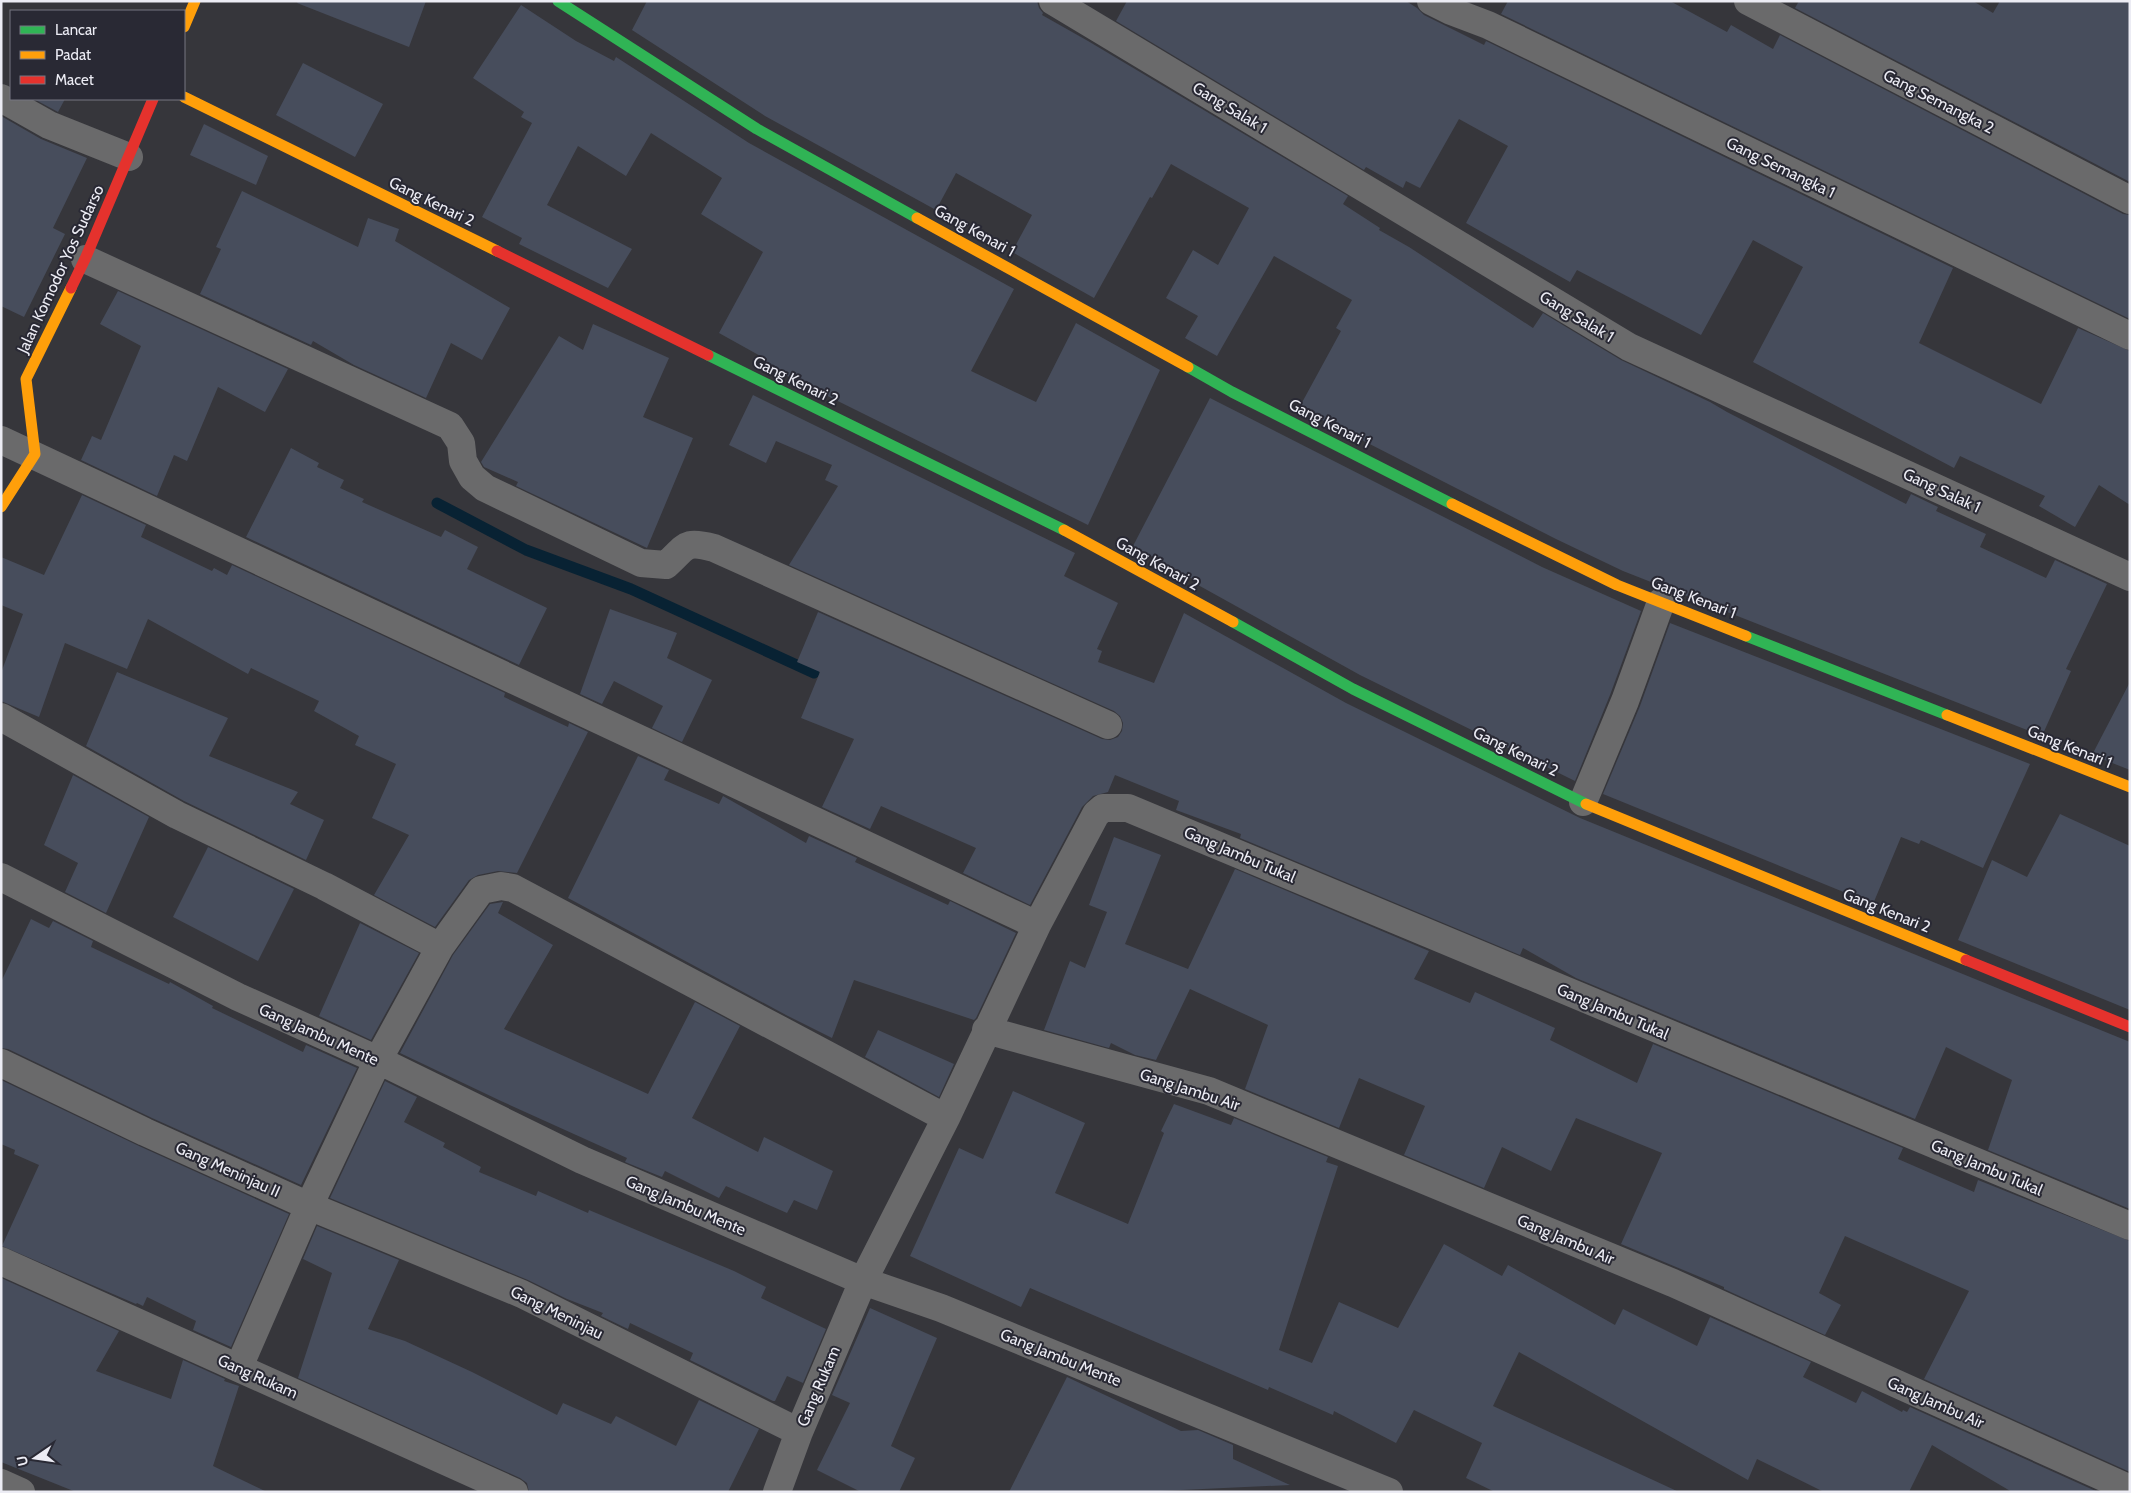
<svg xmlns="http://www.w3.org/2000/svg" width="2131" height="1493" font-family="Cabin,sans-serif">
  <rect width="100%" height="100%" fill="#36363b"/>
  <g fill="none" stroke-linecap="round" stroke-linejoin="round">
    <!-- stream -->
    <path stroke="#082233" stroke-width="11" d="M 437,503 L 526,550 L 631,589 L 814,673"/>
  </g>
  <!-- building -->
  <path fill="#474d5c" d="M 298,1 L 426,1 L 409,47 L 297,3 Z
    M 647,1 L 1037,1 L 1039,8 L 1043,13 L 1042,15 L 1088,41 L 1348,196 L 1343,204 L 1380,228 L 1379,230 L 1409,247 L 1533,328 L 1543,313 L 1621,360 L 1710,402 L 1727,412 L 1906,504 L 1911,494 L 1938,507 L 1936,511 L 1986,534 L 1980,547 L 2046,578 L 2055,560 L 2107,584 L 2066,669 L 2071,671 L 2042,736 L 1623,571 L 1556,539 L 1299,408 L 1341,331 L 1336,328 L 1352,300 L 1274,256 L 1217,356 L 1185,338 L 1198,316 L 1166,298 L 1193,250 L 1218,265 L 1249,208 L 1171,164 L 1152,198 L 1150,197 L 1094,298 L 1012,252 L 1032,215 L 956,173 L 936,210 L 765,116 L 632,30 Z
    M 1127,1 L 1406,1 L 1417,8 L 1424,15 L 1484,45 L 1486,41 L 1953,268 L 1919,343 L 2041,404 L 2078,328 L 2130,351 L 2130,505 L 2099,485 L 2075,527 L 2039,506 L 2045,496 L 1960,456 L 1954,468 L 1753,362 L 1803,267 L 1753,240 L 1701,335 L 1577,270 L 1570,282 L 1466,223 L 1508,146 L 1459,119 L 1420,188 L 1406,181 L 1403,188 L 1366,167 L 1364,170 L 1116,21 Z
    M 1508,1 L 1670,1 L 1727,32 L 1731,25 L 1773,49 L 1780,35 L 2123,214 L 2130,215 L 2130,319 L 1501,14 Z
    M 1799,1 L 1973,1 L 1993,13 L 2000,1 L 2130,1 L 2130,182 L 1795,8 Z
    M 521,5 L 576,41 L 614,61 L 616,57 L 749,143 L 1014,289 L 971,371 L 1036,402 L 1076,323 L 1160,370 L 1088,525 L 767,366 L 768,363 L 765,361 L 766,359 L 719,333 L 763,252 L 701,214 L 722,178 L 651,133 L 626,176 L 578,146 L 547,205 L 632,249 L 608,288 L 519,244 L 522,238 L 482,217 L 532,123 L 521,117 L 524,112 L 473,78 Z
    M 303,63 L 383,104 L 355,157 L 276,115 Z
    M 34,99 L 65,99 L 58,112 Z
    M 1,116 L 41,139 L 87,158 L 53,228 L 65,234 L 24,317 L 1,306 Z
    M 204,124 L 268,156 L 256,185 L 190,155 Z
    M 242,191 L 358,247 L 368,218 L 399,229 L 395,241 L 510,308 L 482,360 L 451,343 L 426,398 L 354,365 L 313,341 L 311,345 L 200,294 L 221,249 L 216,247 Z
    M 118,291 L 288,369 L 265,412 L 218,387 L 187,461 L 174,455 L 157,496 L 81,460 L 92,436 L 101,440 L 141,346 L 100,324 Z
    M 593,324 L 669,358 L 643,417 L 693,438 L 647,548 L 516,486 L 518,482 L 484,467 L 481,462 L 559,336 L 583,350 Z
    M 753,395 L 1075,553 L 1064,576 L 1118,603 L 1097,649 L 1102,651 L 1098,662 L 1154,683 L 1184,613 L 1346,703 L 1580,818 L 2130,1042 L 2130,1209 L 1988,1150 L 2012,1080 L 1946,1047 L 1915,1119 L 1576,978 L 1523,948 L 1520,955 L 1240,838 L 1241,834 L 1176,810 L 1179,801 L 1115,775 L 1108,792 L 1093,796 L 1082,807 L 1030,905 L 963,873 L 976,848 L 881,806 L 870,829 L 822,807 L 854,739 L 801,718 L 820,672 L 797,662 L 818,612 L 1102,739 L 1110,740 L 1118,737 L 1122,731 L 1123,723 L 1120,716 L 1114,711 L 789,565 L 838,486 L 825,480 L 832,465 L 776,441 L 766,463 L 729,445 Z
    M 1210,398 L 1542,567 L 1641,611 L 1610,695 L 1575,781 L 1360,675 L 1198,585 L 1200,583 L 1133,546 Z
    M 291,448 L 319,463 L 317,467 L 344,480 L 340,488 L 364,499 L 362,502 L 441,537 L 445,530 L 478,547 L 467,569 L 547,608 L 519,665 L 246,537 Z
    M 82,495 L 146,525 L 141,537 L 212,571 L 214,568 L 227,575 L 232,565 L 505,693 L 504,697 L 568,727 L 569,723 L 588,732 L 517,873 L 498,871 L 478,875 L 469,880 L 435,927 L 374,895 L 409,835 L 372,818 L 396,764 L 355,745 L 359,736 L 314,711 L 319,701 L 251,668 L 248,674 L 148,619 L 127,669 L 65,643 L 39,717 L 1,701 L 1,673 L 23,614 L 1,605 L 1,557 L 44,575 Z
    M 610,609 L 677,633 L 667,658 L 712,680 L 682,742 L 652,728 L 663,706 L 614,681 L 602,704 L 580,694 Z
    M 1670,623 L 2030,764 L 1983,868 L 1921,840 L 1919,844 L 1901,837 L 1873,904 L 1603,794 L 1640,706 Z
    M 117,672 L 228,718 L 209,756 L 298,792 L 290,804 L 324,820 L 306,860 L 184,801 L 86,746 Z
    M 2130,682 L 2130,770 L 2092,755 Z
    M 638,756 L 669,770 L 664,780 L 719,804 L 723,796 L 806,843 L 809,836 L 857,858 L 855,862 L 948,905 L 950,901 L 1016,933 L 976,1018 L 974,1020 L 854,980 L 832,1038 L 786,1015 L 568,898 Z
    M 73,775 L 149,817 L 106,913 L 65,892 L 78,863 L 44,845 Z
    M 2060,814 L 2130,846 L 2130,1010 L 1958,940 L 1992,860 L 2027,877 Z
    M 1114,837 L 1161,855 L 1125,944 L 1188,969 L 1235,869 L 1429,951 L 1414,979 L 1470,1003 L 1475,992 L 1555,1028 L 1550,1040 L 1637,1083 L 1653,1044 L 1903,1148 L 1898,1159 L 1974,1192 L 1978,1180 L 2130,1241 L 2130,1472 L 1924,1379 L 1969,1291 L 1845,1236 L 1819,1293 L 1841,1305 L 1825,1335 L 1724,1289 L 1724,1287 L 1621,1244 L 1662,1153 L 1576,1118 L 1551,1171 L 1502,1147 L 1484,1188 L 1404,1155 L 1425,1106 L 1359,1078 L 1339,1128 L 1245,1089 L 1268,1025 L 1190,989 L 1156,1060 L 1135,1055 L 1111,1043 L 1109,1048 L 1044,1030 L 1070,961 L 1085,968 L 1107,912 L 1089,905 Z
    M 208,847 L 294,889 L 258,961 L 173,917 Z
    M 503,902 L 498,913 L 553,945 L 504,1029 L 648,1094 L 695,1002 L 740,1026 L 692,1118 L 758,1152 L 764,1137 L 833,1171 L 817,1210 L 794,1200 L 787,1213 L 726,1186 L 719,1198 L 665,1171 L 662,1177 L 625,1162 L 627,1158 L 501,1101 L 400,1053 L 453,955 L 490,904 Z
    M 31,919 L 49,928 L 53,921 L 93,941 L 91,947 L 169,984 L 170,982 L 213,1006 L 212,1008 L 303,1052 L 306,1045 L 357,1068 L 301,1185 L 152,1118 L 8,1049 L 1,1048 L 1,982 Z
    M 360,923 L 419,953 L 371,1040 L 319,1016 Z
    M 878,1030 L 954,1064 L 939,1097 L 865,1057 Z
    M 1,1080 L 139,1146 L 289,1214 L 231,1347 L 193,1330 L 196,1321 L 147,1297 L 143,1306 L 137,1303 L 136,1304 L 2,1246 L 39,1165 L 14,1154 L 15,1150 L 1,1144 Z
    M 385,1081 L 417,1097 L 404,1122 L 445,1143 L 443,1147 L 481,1167 L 479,1172 L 536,1196 L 538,1191 L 588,1213 L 589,1210 L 734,1271 L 766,1287 L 761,1298 L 826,1329 L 803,1383 L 787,1376 L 775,1401 L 773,1401 L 690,1360 L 693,1353 L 630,1323 L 628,1329 L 601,1316 L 603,1313 L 567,1299 L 528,1280 L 330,1198 Z
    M 1013,1091 L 1085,1123 L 1055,1193 L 1128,1224 L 1164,1133 L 1161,1131 L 1174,1104 L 1231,1125 L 1234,1118 L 1328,1157 L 1326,1162 L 1338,1166 L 1279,1350 L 1312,1363 L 1339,1302 L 1398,1328 L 1444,1244 L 1502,1276 L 1508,1265 L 1615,1325 L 1623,1309 L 1697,1346 L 1710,1317 L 1811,1362 L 1803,1377 L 1856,1403 L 1862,1391 L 1902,1412 L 1903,1410 L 1907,1412 L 1910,1407 L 2098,1492 L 2012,1492 L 1932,1445 L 1909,1492 L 1824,1492 L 1757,1459 L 1748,1480 L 1519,1352 L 1493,1406 L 1679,1492 L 1495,1492 L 1466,1478 L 1482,1443 L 1414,1410 L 1396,1443 L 1334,1411 L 1333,1415 L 1269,1387 L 1268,1390 L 1030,1288 L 1021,1307 L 910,1256 L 959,1148 L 983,1159 Z
    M 317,1226 L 399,1260 L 368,1329 L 405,1341 L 472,1372 L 557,1415 L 563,1403 L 611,1424 L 616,1416 L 676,1446 L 699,1400 L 759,1429 L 728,1492 L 529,1492 L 527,1483 L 520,1478 L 298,1378 L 332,1273 L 303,1259 Z
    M 1,1278 L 119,1331 L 96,1371 L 171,1399 L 183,1360 L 225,1379 L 224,1381 L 239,1386 L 213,1466 L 267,1492 L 76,1492 L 1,1462 Z
    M 870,1308 L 937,1338 L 891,1446 L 915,1458 L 899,1492 L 861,1492 L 817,1470 L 850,1403 L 832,1395 Z
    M 1067,1377 L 1181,1431 L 1198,1430 L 1233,1445 L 1233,1459 L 1290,1485 L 1139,1492 L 1009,1492 Z"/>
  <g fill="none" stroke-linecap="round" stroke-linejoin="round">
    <!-- street -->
    <path stroke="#6a6a6b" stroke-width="28" d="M 1053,1 L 1629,347 L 2130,577
      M 1431,1 L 1451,11 L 1488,25 L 2130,336
      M 1748,1 L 2130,200
      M 1,98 L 49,125 L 129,157
      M 85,259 L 450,426 L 461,443 L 463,461 L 472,477 L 485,488 L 641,563 L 666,565 C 687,546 684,540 714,548 L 1108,725
      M 1,440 L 1037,925
      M 1,717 L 177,815 L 324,886 L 440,947 L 378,1060 L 309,1206 L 239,1367
      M 1583,802 L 1625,701 L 1661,602
      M 1,877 L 238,997 L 378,1060 L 582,1160 L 863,1281 L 941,1308 L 1389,1492
      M 440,947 L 481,890 L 501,886 L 513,888 L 946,1118
      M 986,1030 L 1209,1091 L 1673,1283 L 2130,1489
      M 1,1063 L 145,1132 L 309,1206 L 522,1294 L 799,1432
      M 1,1261 L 514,1492
      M 1,1483 L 21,1492
      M 777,1492 L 799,1432 L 863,1281 L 946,1118 L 1037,925 L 1096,814 L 1103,808 L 1128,808 L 2130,1226"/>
    <!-- fast -->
    <path stroke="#30b455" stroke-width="11" d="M 558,1 L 757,129 L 917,218
      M 708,355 L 1064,530
      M 1188,367 L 1232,392 L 1452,504
      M 1233,622 L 1353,689 L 1586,804
      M 1746,636 L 1947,715"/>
    <!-- slow -->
    <path stroke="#ff9f0a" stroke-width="11" d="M 184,27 L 195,1
      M 184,97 L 497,251
      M 917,218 L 1188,367
      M 1452,504 L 1617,585 L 1746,636
      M 1,507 L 35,454 L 26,379 L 71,288
      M 1064,530 L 1233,622
      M 1947,715 L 2130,787
      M 1586,804 L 1966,960"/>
    <!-- jam -->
    <path stroke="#e5322d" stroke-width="11" d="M 497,251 L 708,355
      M 71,288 L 85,259 L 153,99
      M 1966,960 L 2130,1027"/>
  </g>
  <g text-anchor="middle" stroke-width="4" stroke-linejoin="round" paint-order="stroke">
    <!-- street labels -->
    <g font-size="16" fill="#ececf4" stroke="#292934">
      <text transform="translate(1939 101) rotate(27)" y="6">Gang Semangka 2</text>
      <text transform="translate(1230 107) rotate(31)" y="6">Gang Salak 1</text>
      <text transform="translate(1781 167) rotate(26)" y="6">Gang Semangka 1</text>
      <text transform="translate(432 201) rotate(26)" y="6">Gang Kenari 2</text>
      <text transform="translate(975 230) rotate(29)" y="6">Gang Kenari 1</text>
      <text transform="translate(60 269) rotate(-65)" y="6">Jalan Komodor Yos Sudarso</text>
      <text transform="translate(1577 316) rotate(31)" y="6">Gang Salak 1</text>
      <text transform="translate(796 380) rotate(26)" y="6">Gang Kenari 2</text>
      <text transform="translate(1330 423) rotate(27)" y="6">Gang Kenari 1</text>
      <text transform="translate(1942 490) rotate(25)" y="6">Gang Salak 1</text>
      <text transform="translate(1158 563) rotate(29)" y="6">Gang Kenari 2</text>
      <text transform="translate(1694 597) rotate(21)" y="6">Gang Kenari 1</text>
      <text transform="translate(2070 746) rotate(22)" y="6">Gang Kenari 1</text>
      <text transform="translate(1516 751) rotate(26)" y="6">Gang Kenari 2</text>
      <text transform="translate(1240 854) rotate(23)" y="6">Gang Jambu Tukal</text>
      <text transform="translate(1887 910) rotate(22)" y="6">Gang Kenari 2</text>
      <text transform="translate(1613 1011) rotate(23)" y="6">Gang Jambu Tukal</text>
      <text transform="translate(319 1034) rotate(24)" y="6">Gang Jambu Mente</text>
      <text transform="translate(1190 1089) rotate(18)" y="6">Gang Jambu Air</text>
      <text transform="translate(1987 1167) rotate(23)" y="6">Gang Jambu Tukal</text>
      <text transform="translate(228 1169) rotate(24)" y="6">Gang Meninjau II</text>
      <text transform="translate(686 1205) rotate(23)" y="6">Gang Jambu Mente</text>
      <text transform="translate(1566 1239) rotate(23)" y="6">Gang Jambu Air</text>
      <text transform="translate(557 1312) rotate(26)" y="6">Gang Meninjau</text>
      <text transform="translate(1061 1357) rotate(22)" y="6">Gang Jambu Mente</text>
      <text transform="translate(258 1376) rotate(24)" y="6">Gang Rukam</text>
      <text transform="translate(818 1386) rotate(-67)" y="6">Gang Rukam</text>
      <text transform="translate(1936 1402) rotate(24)" y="6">Gang Jambu Air</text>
    </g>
  </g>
  <!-- border -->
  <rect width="2131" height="1493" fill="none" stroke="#ececf4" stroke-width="5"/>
  <!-- legend -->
  <rect x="10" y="10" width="175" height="90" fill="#292934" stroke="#777781"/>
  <rect x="20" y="26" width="25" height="8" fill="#30b455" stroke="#777781"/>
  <text x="55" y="35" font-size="15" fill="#ececf4">Lancar</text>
  <rect x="20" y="51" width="25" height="8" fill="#ff9f0a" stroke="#777781"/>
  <text x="55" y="60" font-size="15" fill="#ececf4">Padat</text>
  <rect x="20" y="76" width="25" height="8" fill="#e5322d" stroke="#777781"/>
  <text x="55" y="85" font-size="15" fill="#ececf4">Macet</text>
  <!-- north arrow -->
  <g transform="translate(35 1458) rotate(257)" stroke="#292934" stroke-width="4" paint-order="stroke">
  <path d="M0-4L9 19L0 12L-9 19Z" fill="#ececf4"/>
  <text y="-8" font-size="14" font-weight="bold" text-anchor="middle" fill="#ececf4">U</text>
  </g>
</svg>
